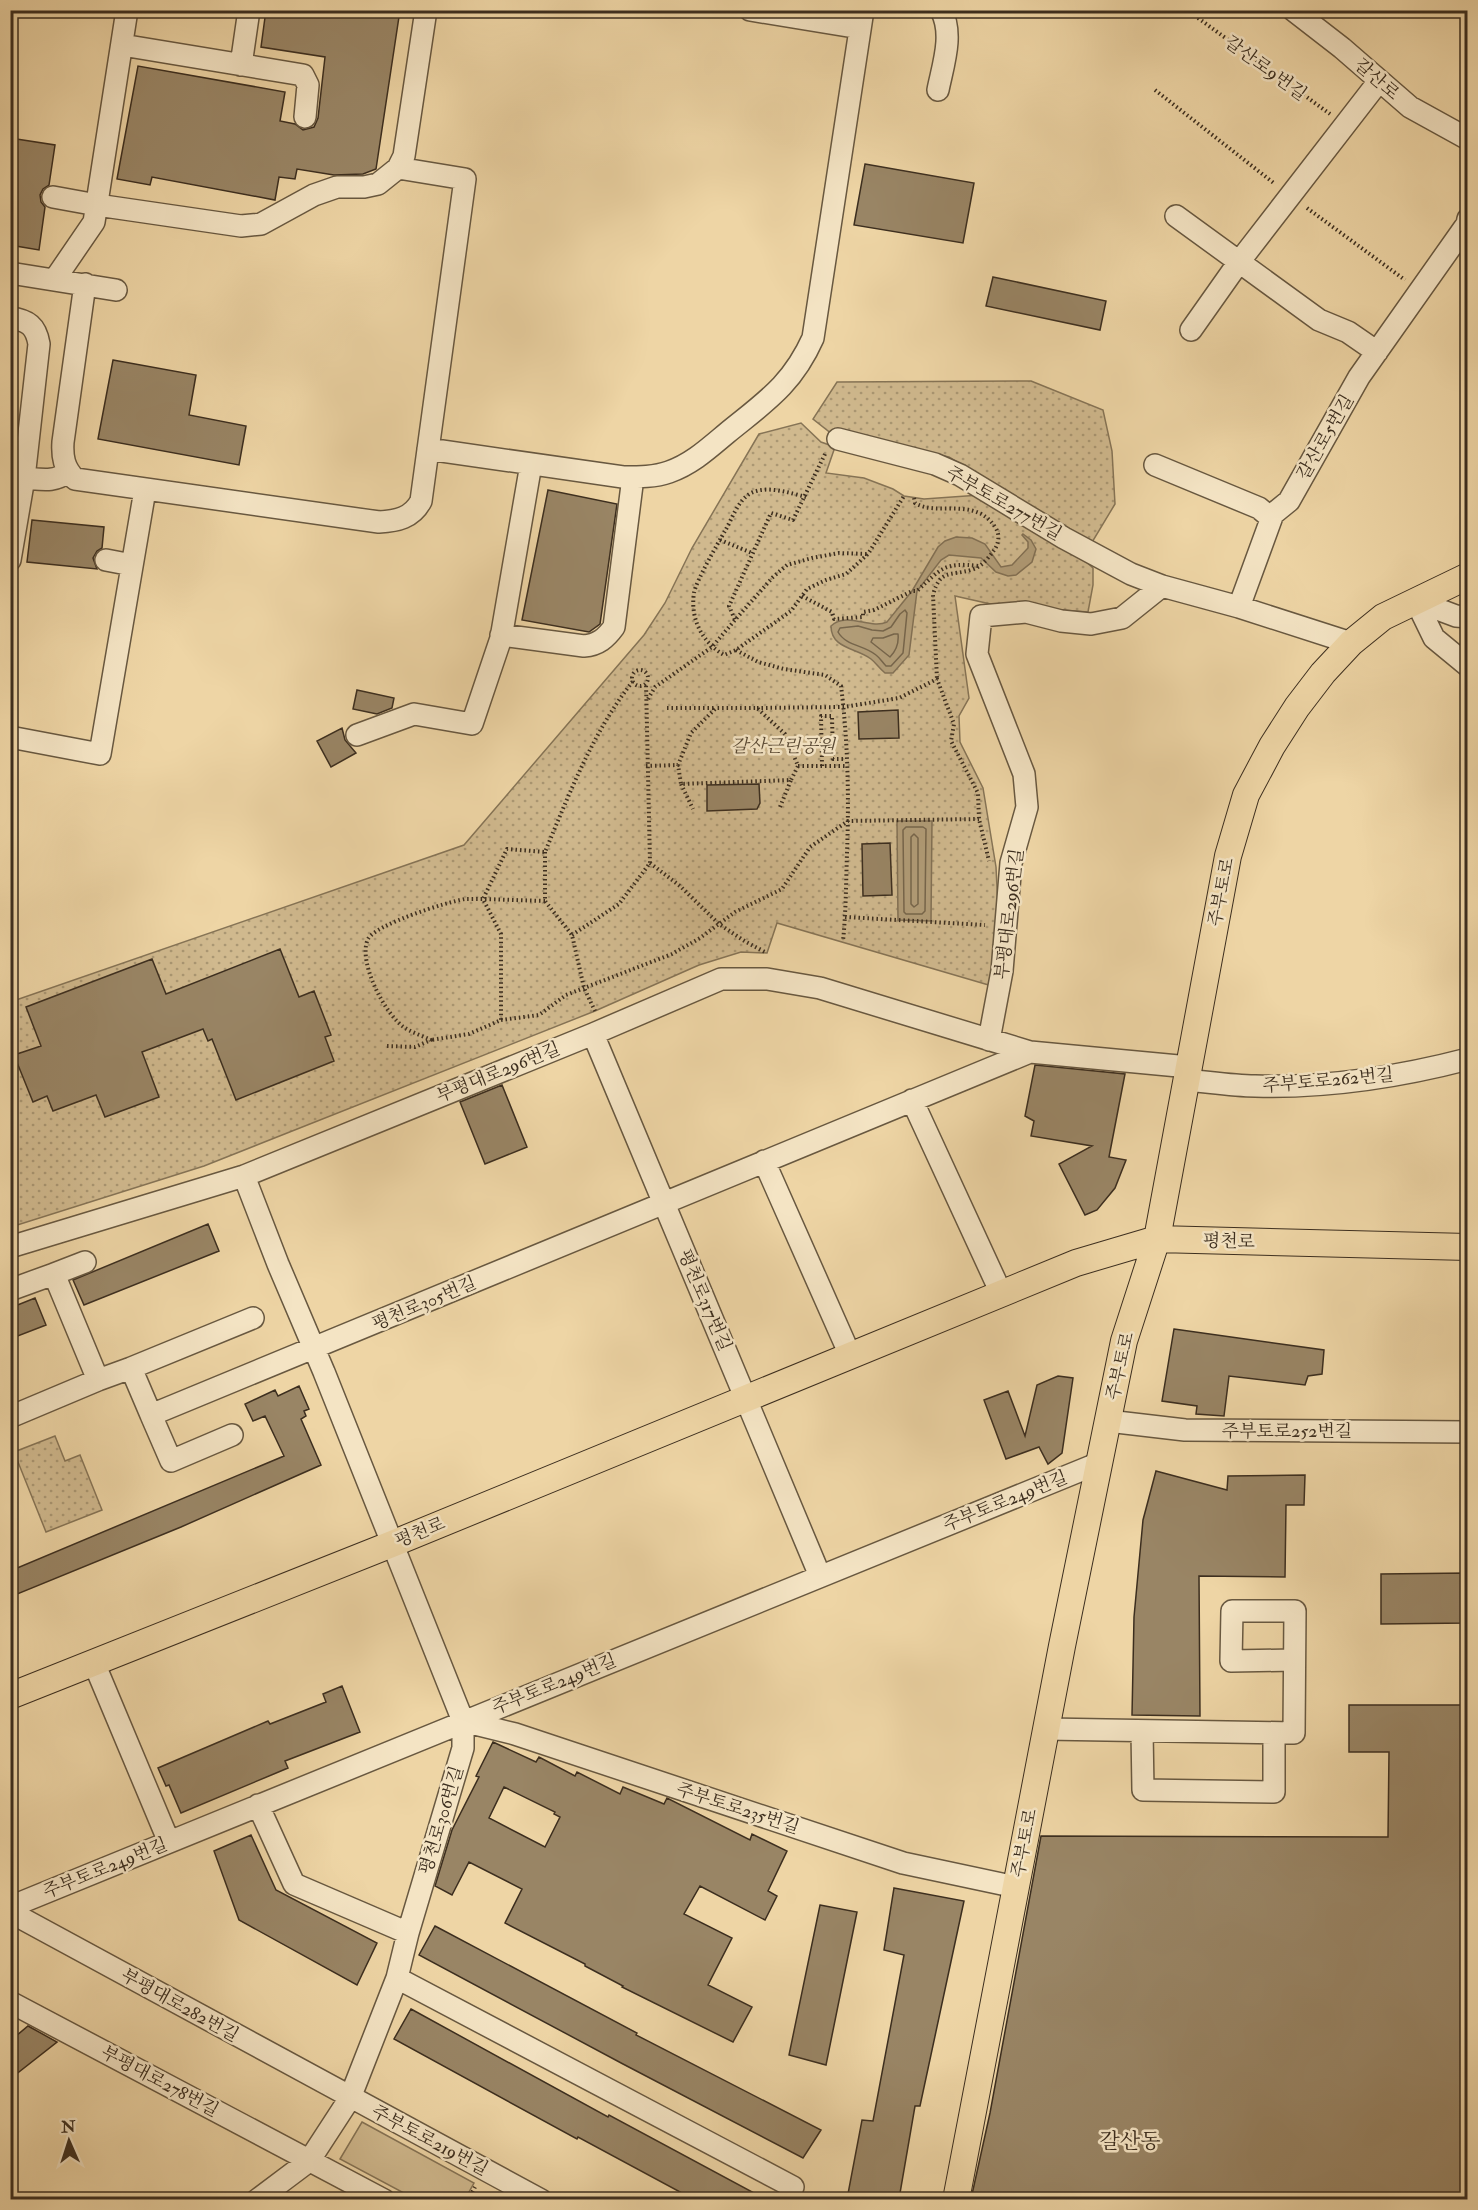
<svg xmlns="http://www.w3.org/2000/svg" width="1478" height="2210" font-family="'IM FELL Double Pica','Noto Serif KR',serif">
  <defs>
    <pattern id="green-dots" width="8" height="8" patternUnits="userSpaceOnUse" patternTransform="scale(1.5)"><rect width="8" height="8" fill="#d0b98e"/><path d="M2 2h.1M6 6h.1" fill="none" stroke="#aa9773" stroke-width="1.8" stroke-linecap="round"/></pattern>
  </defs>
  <rect width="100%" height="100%" fill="#eed5a5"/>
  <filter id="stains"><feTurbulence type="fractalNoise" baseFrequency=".00333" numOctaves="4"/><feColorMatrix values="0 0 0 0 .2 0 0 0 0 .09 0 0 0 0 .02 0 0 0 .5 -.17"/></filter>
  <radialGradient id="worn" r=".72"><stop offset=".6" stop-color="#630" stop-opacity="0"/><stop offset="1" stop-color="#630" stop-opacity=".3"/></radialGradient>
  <!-- green -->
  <path fill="url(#green-dots)" stroke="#867456" stroke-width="1.5" d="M 1031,381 L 1103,410 L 1112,451 L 1115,504 L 1091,544 L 949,457 L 832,434 L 813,419 L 837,382 Z
    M 801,423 L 821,442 L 835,447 L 826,473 L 864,478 L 893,489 L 904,496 L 924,499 L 980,495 L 1075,552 L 1093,568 L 1093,585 L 1088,612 L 995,605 L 955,596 L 969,698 L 959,716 L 960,742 L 983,788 L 996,867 L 998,909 L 992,986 L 777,923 L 767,953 L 741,952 L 699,965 L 595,1011 L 204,1166 L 11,1227 L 11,1000 L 19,999 L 464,845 L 644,635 L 665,603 L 692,548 L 759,434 Z
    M 55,1436 L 65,1461 L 80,1455 L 102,1510 L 46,1532 L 14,1452 Z"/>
  <!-- pitch -->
  <path fill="#d0b98e" stroke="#867456" stroke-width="1.5" d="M 362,2122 L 474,2183 L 465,2199 L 415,2199 L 340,2159 Z"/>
  <!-- water -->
  <path fill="#b19c77" stroke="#827054" stroke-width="1.5" d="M 1023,534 L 1031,540 L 1036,549 L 1032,562 L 1016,575 L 1008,576 L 996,572 L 981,558 L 949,555 L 941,560 L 917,591 L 909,655 L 893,673 L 885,673 C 879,668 876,663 871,659 C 857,648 831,649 831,626 C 848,611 870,630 887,622 L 912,591 L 938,547 L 945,541 L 956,537 L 972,538 L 985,544 L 1001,567 L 1012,565 L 1028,548 L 1028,542 L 1022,535 Z
    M 897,821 L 932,821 L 931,921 L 898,920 Z"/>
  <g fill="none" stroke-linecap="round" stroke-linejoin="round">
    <!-- shore -->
    <path stroke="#76654b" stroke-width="1.5" d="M 905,610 L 907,613 L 903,653 L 891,666 L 886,666 C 882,662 880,658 876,655 C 864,645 846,646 838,632 L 840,628 L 858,626 L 872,630 L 883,631 L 891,627 L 900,614 Z
      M 894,634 L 898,634 C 899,643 896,651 890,657 L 871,642 L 873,638 L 883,638 Z
      M 906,827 L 923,827 L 926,829 L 925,911 L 922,914 L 906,914 L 904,912 L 903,830 Z
      M 914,834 L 918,838 L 918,904 L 914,907 L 911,904 L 911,837 Z"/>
  </g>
  <!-- building -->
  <path fill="#998565" stroke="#3c2e1f" stroke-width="1.5" fill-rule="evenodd" d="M 266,10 L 400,10 L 376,169 L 363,174 L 334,175 L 297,169 L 295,179 L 279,177 L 275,200 L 152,177 L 150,185 L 117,179 L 138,66 L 285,92 L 280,121 L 295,124 L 303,130 L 314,127 L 318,118 L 325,57 L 261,47 Z
    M 10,138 L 55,145 L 49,185 L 43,189 L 40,195 L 41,202 L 45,207 L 39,250 L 10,245 Z
    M 865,164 L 974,183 L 963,243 L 854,225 Z
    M 993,277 L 1106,301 L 1100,330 L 986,306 Z
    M 113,360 L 196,375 L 189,415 L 246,426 L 239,465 L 98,439 Z
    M 548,490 L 617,504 L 600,624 L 589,632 L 522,620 Z
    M 32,520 L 104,527 L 102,548 L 97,551 L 93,558 L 97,569 L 27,562 Z
    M 357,690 L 394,698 L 392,708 L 377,714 L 353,709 Z
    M 898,710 L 899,738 L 859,739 L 858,712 Z
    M 342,728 L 345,740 L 356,753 L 331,767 L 317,741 Z
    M 759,784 L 760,803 L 757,809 L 707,811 L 707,785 Z
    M 890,843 L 892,895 L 863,896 L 862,844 Z
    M 280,949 L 299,997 L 314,991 L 331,1035 L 325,1037 L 334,1061 L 236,1100 L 212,1039 L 208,1041 L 203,1029 L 142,1052 L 159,1097 L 105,1117 L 96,1095 L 53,1111 L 47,1096 L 33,1102 L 14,1055 L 41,1046 L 26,1007 L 152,959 L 166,994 Z
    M 1035,1065 L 1125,1074 L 1109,1157 L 1126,1160 L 1115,1188 L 1097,1210 L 1085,1215 L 1059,1164 L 1092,1146 L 1031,1136 L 1034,1121 L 1025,1116 Z
    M 502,1085 L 527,1147 L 485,1164 L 460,1102 Z
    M 208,1224 L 219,1251 L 84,1305 L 73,1280 Z
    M 35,1298 L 46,1325 L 10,1339 L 10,1308 Z
    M 1174,1329 L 1324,1350 L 1322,1374 L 1308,1376 L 1305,1385 L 1229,1376 L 1224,1416 L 1196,1414 L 1197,1406 L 1162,1401 Z
    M 1058,1376 L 1073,1378 L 1062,1453 L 1048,1464 L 1039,1447 L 1006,1459 L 984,1400 L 1008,1391 L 1025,1436 L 1037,1385 Z
    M 299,1386 L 309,1409 L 304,1411 L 306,1416 L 301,1419 L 321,1465 L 181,1527 L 10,1597 L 10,1571 L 284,1456 L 265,1416 L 253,1421 L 245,1404 L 275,1390 L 278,1396 Z
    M 1156,1471 L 1227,1490 L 1228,1476 L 1305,1475 L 1304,1505 L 1286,1505 L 1285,1577 L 1199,1576 L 1200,1716 L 1132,1715 L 1134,1617 L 1143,1520 Z
    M 1467,1573 L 1467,1623 L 1381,1624 L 1381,1574 Z
    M 342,1686 L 360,1732 L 285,1761 L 288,1768 L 181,1813 L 169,1785 L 166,1786 L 158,1768 L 268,1721 L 270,1724 L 326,1702 L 323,1694 Z
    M 1349,1705 L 1467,1705 L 1467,2199 L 971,2199 L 990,2113 L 1041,1836 L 1388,1837 L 1389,1752 L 1349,1752 Z
    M 493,1742 L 536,1762 L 539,1757 L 575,1776 L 577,1772 L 620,1794 L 623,1787 L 664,1804 L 667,1798 L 750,1840 L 752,1834 L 787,1851 L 768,1891 L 777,1896 L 765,1920 L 700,1886 L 684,1914 L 732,1938 L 708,1985 L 752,2007 L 733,2042 L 622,1987 L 623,1986 L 585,1966 L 585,1964 L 505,1923 L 522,1889 L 469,1862 L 452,1895 L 435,1886 L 452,1830 L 479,1777 L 476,1776 ZM 504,1787 L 555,1812 L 554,1814 L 560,1817 L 545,1847 L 489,1818 Z
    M 251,1835 L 276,1890 L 377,1943 L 357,1985 L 239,1920 L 214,1851 Z
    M 894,1888 L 964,1901 L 920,2106 L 915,2106 L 899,2199 L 847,2199 L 862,2120 L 873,2121 L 904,1955 L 884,1950 Z
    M 820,1905 L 857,1912 L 826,2065 L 789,2055 Z
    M 435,1926 L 637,2033 L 636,2035 L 821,2130 L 803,2158 L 623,2064 L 419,1955 Z
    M 411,2009 L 608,2117 L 609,2115 L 765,2199 L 693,2199 L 578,2137 L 577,2139 L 394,2039 Z
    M 28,2026 L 57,2042 L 10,2079 L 10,2041 Z"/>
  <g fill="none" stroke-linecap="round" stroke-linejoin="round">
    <!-- minor casing -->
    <g stroke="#685840" stroke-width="24">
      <path id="minor" d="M 750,10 L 860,28
        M 1293,10 L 1342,48 L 1410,107 L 1468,139
        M 122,45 L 303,75 L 308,85 L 305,117
        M 241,65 L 249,10
        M 938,90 C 943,65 954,34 941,10
        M 53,197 L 97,205 L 241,226 L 261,224 L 314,195 L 337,187 L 364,187 L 378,184 L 398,168 L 404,156 L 426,10
        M 1176,216 L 1319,320 L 1348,332 L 1377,352
        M 10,273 L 116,290
        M 55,279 L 94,222 L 127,10
        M 85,284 L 63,442 C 62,457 64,468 75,479 L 379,522 C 397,521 412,518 421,501 L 465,179 L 398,168
        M 10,318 C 28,320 36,326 39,344 L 24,478
        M 1191,330 L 1239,262 L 1379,81
        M 838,439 L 935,464 L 960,475 L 1064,538 L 1131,574 L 1162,586 L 1239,607 L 1351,643
        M 428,449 L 623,477 C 639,477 655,477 669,472 C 692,464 709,448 727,433 C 765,402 792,385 813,338 L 863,10
        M 1155,465 L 1259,508 L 1271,518
        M 10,560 L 24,478 C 40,479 55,483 67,472
        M 106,560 L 132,565
        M 1416,601 L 1434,638 L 1468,666
        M 1416,601 L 1456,616 L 1468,617
        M 1239,607 L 1273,514 L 1289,501 L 1359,377 L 1467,224 L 1468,219
        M 501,635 L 584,646 C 598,645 606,638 614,627 L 633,477
        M 357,735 L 414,714 L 472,724 L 501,638 L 531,464
        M 10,737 L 100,754 L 145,490
        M 593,1034 L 820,1576
        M 989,1040 L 1002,971 L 1011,863 L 1027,807 L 1024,774 L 977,654 L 981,616 L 1026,612 L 1061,621 L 1091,624 L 1122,618 L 1162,586
        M 1186,1080 C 1209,1082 1232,1086 1255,1086 C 1326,1088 1399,1077 1468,1059
        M 912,1100 L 1001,1293
        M 764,1161 L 850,1355
        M 244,1176 L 278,1264 L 324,1372 L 463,1721 L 463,1748 L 408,1933 L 397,1978 L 350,2098 L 309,2161 L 257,2200
        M 10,1247 L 244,1176 L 593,1034 L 721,979 L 767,979 L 820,988 L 1030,1052 L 1189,1067
        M 85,1262 L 54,1274 L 98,1380 L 131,1368
        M 10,1290 L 54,1274
        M 253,1318 L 131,1368 L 151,1415 L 1030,1052
        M 151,1415 L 171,1461 L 232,1435
        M 10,1417 L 98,1380
        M 1108,1421 L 1185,1430 L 1468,1432
        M 94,1663 L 169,1842
        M 463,1721 L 515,1734 L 903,1863 L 1016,1887
        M 1046,1729 L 1294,1733 L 1295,1611 L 1232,1611 L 1231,1661 L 1294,1660
        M 1142,1731 L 1143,1790 L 1274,1792 L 1274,1733
        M 258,1805 L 294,1884 L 408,1933
        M 10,1907 L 1099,1463
        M 10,1912 L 541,2200
        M 397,1978 L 793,2187
        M 10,2002 L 384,2200"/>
    </g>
    <!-- major casing -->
    <g stroke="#3c2e1f" stroke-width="28">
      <path id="major" d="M 10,1696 L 392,1544 L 1076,1263 L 1157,1239 L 1468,1247
        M 956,2200 L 1062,1646 L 1124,1341 L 1157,1239 L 1228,856 L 1246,795 L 1272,746 L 1297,707 L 1323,673 L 1351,643 L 1383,617 L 1468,576"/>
    </g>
    <!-- path -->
    <path stroke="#3c2e1f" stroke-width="4" stroke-dasharray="1.5 3" stroke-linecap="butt" d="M 1187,10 L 1330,114
      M 1155,90 L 1275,184
      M 1307,208 L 1405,280
      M 825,454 L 793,520 L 771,513 L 729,606 L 735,620 L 773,577 L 787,565 L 812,558 L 839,553 L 867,554
      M 806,497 C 790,493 767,485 751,493 C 738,500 732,519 725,531 C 718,543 696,581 694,593 C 690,619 702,642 724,655 L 736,650 L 791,611 L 807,589 L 826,580 L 846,574 L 868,554 L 904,496
      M 914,498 L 915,503 C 937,517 975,496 995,527 C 1000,534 999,542 995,549 C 989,557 982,567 971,570 C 950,576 940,569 933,595 L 937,679
      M 720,540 L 752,553
      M 802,596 L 832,612 L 834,619 L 863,617 L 863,612 L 874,610 L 912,591 L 917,591 C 942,568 944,562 979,566
      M 736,650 L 758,662 L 784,669 L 825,675 L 841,686 C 848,741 849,798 847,853 C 846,882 846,912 843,941
      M632 678a8 8 0 1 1 16 0a8 8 0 1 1-16 0Z
      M 648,699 L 655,687 L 712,647 L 735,620
      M 667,708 L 715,708
      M 757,708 L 844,707 L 899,698 L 937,679 L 954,724 L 951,741 L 978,793 L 979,819 L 989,861
      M 646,766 L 678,765 L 691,733 L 716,708 L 757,708 L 785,734 L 798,766 L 791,780 L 681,784 L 678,765
      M 798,766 L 847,766
      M 822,766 L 821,716 L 832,716 L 833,759 L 846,759
      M 681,784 L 693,809
      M 780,807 L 791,780
      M 545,852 L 545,901 L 572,935 L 584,988 L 595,1011
      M 650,863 L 680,886 L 719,924 L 746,942 L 767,953
      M 545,901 L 483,899 L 507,849 L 545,852 C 570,792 593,732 633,681
      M 845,917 L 985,925
      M 572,935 L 619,904 L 650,863 L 646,683
      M 501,1020 L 539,1015 L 566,995 L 672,954 L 700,938 L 735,912 L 782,889 L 810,847 L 848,821 L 979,819
      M 387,1046 L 415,1047 L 431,1040 C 423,1036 413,1033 405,1028 C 386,1016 357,962 368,939 C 376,924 447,902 465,899 C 471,899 477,899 483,899 L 501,934 L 501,1020 L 469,1034 L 431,1040
      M 468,2200 L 475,2187"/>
    <!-- minor -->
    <use href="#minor" stroke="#f4e4c4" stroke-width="21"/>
    <!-- major -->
    <use href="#major" stroke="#eed5a5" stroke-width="26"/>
  </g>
  <g text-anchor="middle" stroke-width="5" stroke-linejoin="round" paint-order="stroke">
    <!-- street labels -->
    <g font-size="18" fill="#3c2e1f" stroke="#f4e4c4">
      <text transform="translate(1266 68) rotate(36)" y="6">갈산로9번길</text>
      <text transform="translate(1377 79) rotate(41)" y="6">갈산로</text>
      <text transform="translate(1325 437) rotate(-60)" y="6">갈산로5번길</text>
      <text transform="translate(1004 503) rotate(30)" y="6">주부토로277번길</text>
      <text transform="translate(1221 892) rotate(-79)" y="6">주부토로</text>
      <text transform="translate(1009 914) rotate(-83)" y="6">부평대로296번길</text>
      <text transform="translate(498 1072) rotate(-22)" y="6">부평대로296번길</text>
      <text transform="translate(1328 1080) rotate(-5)" y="6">주부토로262번길</text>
      <text transform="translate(1229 1241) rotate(1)" y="6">평천로</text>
      <text transform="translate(705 1300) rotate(67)" y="6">평천로317번길</text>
      <text transform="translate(424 1303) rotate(-23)" y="6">평천로305번길</text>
      <text transform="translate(1120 1366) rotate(-77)" y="6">주부토로</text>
      <text x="1287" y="1437">주부토로252번길</text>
      <text transform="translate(1005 1501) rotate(-22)" y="6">주부토로249번길</text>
      <text transform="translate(420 1532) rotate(-22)" y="6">평천로</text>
      <text transform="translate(554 1684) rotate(-22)" y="6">주부토로249번길</text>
      <text transform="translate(738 1808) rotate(18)" y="6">주부토로235번길</text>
      <text transform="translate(441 1820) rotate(-73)" y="6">평천로306번길</text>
      <text transform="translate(1024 1843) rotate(-79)" y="6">주부토로</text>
      <text transform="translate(105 1868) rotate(-22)" y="6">주부토로249번길</text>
      <text transform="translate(180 2005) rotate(29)" y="6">부평대로282번길</text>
      <text transform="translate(160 2081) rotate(28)" y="6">부평대로278번길</text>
      <text transform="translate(430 2140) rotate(28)" y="6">주부토로219번길</text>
    </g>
    <!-- park labels -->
    <g font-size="18" font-style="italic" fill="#5a4a35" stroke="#f4e4c4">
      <text x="783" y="752">갈산근린공원</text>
    </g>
    <!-- quarter labels -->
    <g font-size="21" fill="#3c2e1f" stroke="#f4e4c4">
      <text x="1130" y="2148">갈산동</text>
    </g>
  </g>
  <!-- margin -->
  <rect width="1478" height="2210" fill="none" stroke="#eed5a5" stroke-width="36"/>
  <rect x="12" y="12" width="1454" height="2186" fill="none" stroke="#3c2e1f" stroke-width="3"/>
  <rect x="18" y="18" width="1442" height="2174" fill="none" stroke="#3c2e1f" stroke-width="1.5"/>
  <!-- north arrow -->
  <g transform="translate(69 2141) rotate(357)" stroke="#f4e4c4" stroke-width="4.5" paint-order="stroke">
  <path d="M0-4.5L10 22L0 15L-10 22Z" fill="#3c2e1f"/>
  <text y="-9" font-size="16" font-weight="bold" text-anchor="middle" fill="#3c2e1f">N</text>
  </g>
  <rect width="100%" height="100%" filter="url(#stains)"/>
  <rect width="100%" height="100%" fill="url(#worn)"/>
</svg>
